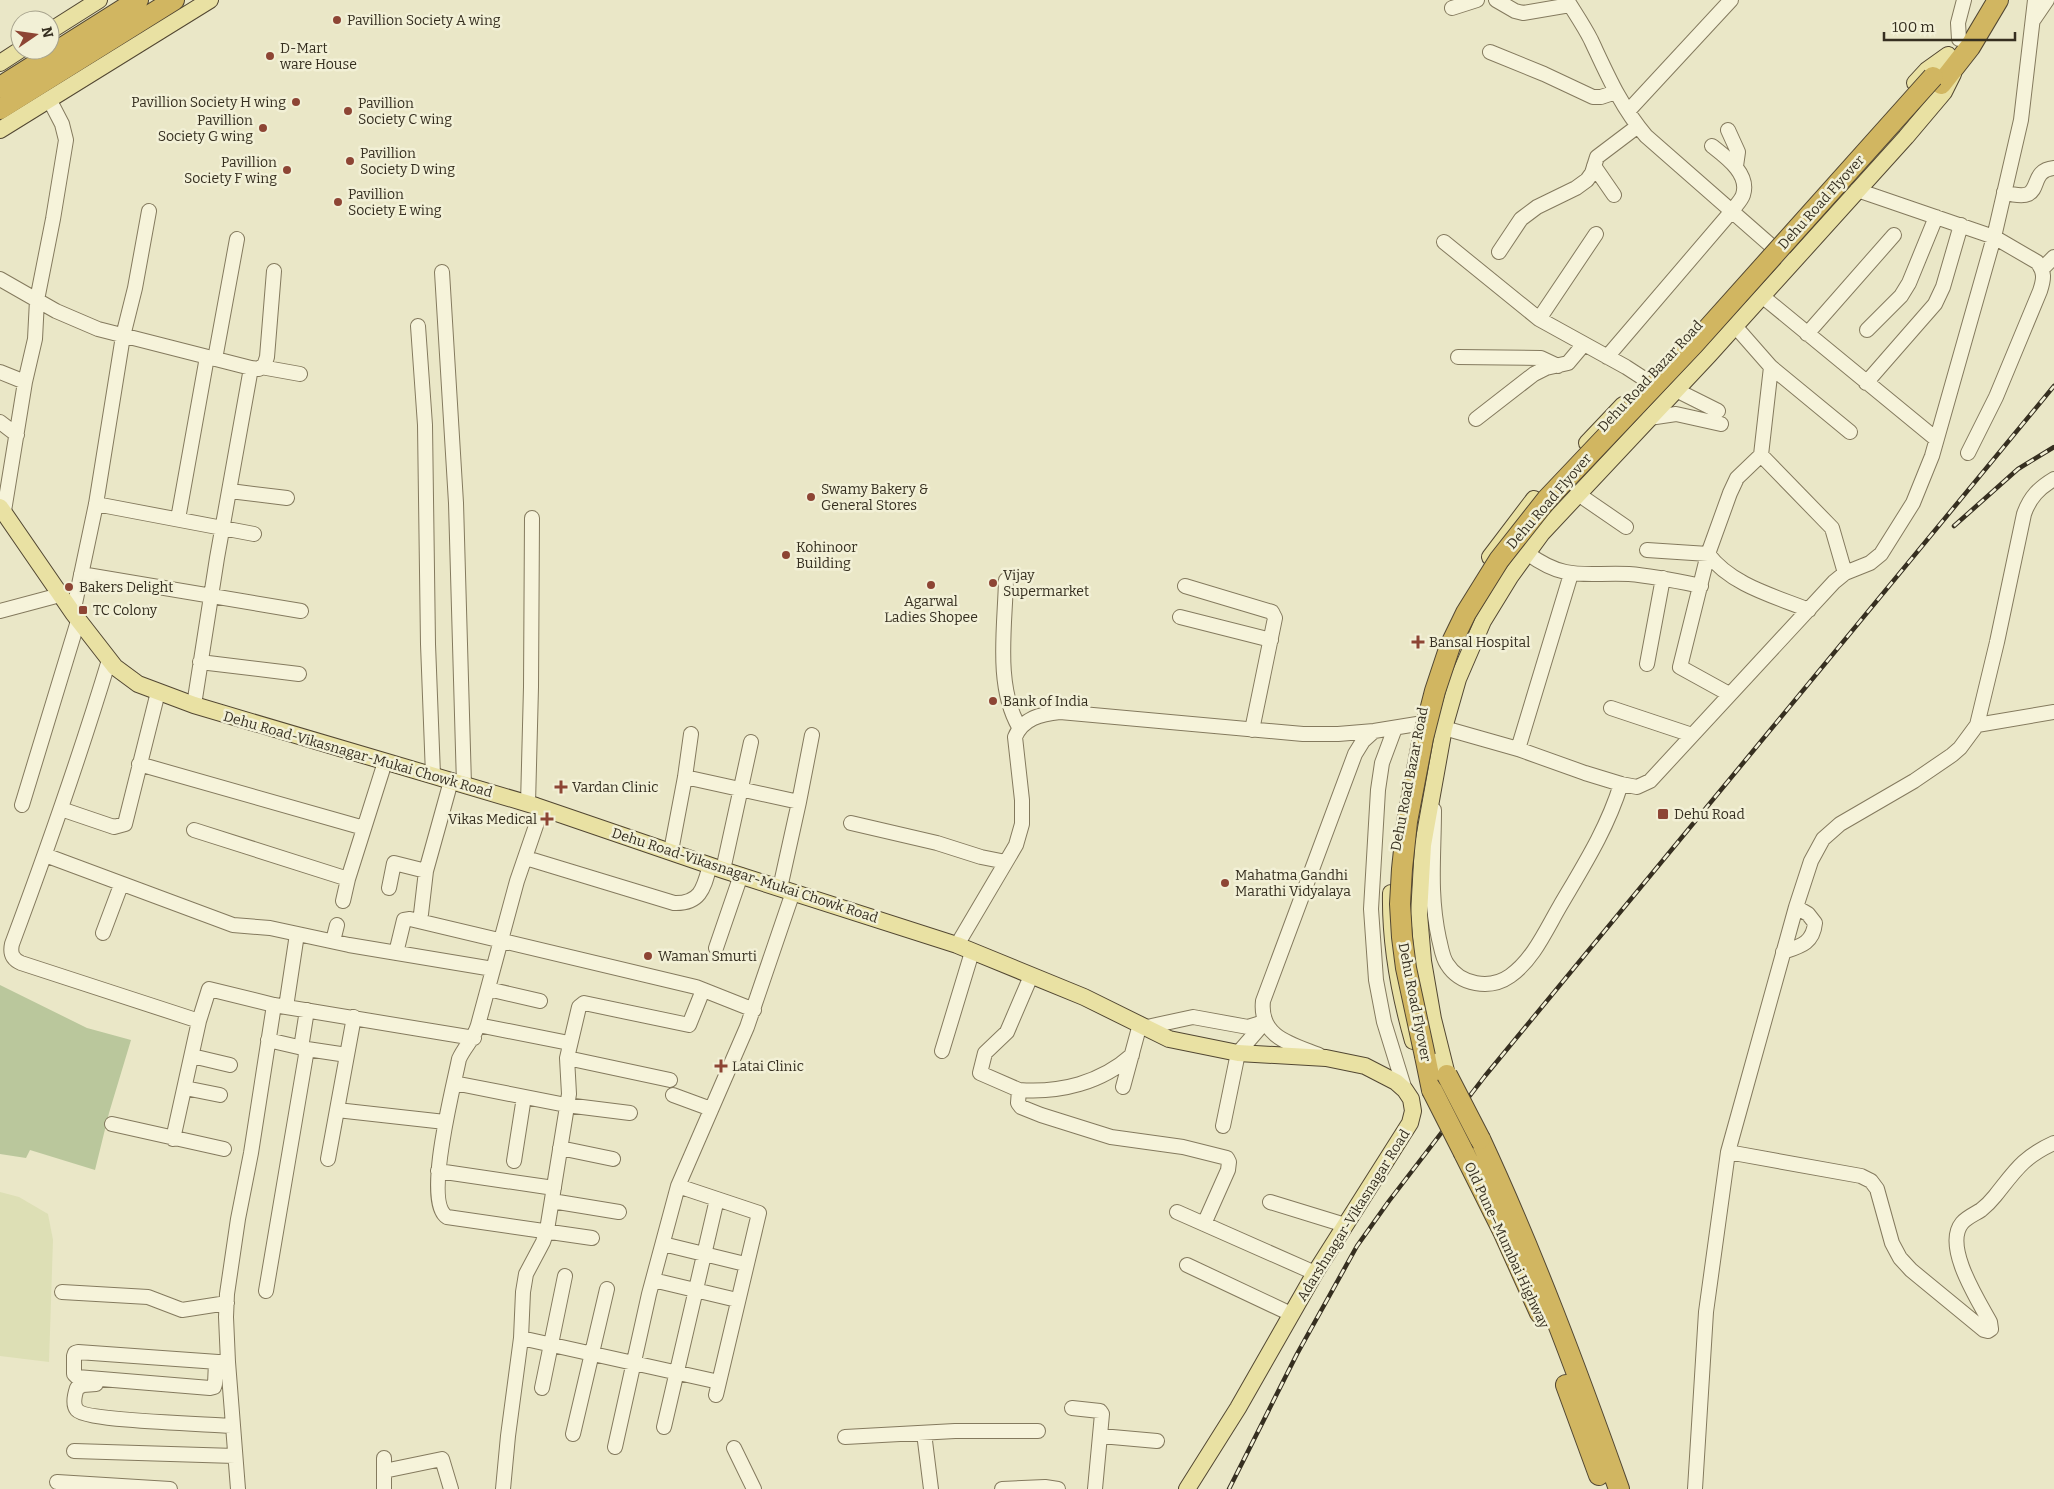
<svg xmlns="http://www.w3.org/2000/svg" width="2054" height="1489" font-family="Bitter,serif">
  <rect width="100%" height="100%" fill="#eae7c7"/>
  <!-- farmland -->
  <path fill="#dddfb5" d="M 0,1192 L 19,1197 L 48,1214 L 53,1240 L 49,1362 L 0,1356 Z"/>
  <!-- green -->
  <path fill="#bac79c" d="M 0,985 L 87,1028 L 131,1040 L 109,1113 L 95,1170 L 30,1150 L 26,1158 L 0,1154 Z"/>
  <g fill="none" stroke-linecap="round" stroke-linejoin="round">
    <!-- minor casing -->
    <g stroke="#847a5e" stroke-width="16">
      <path id="minor" d="M 1496,0 L 1515,11 L 1523,13 L 1570,5
        M 1567,0 C 1575,13 1584,26 1591,40 C 1607,74 1621,107 1646,136 L 1784,257
        M 1452,8 L 1477,0
        M 2034,19 L 2047,0
        M 1959,39 L 1958,23 L 1964,0
        M 1490,52 L 1544,74 L 1593,97 L 1601,97 L 1616,92
        M 1630,109 L 1731,0
        M 1728,130 L 1738,152 L 1736,166
        M 1594,166 L 1614,195
        M 1857,190 L 1994,237 L 2037,262 C 2045,272 2044,279 2040,291 L 1996,397 L 1968,453
        M 2004,192 C 2049,206 2024,171 2054,168
        M 1444,242 L 1539,319 L 1626,367 L 1646,380
        M 1499,252 L 1521,219 L 1537,207 L 1576,188 L 1587,180 L 1592,173 L 1597,157 L 1638,126
        M 2042,269 L 2054,257
        M 442,272 L 456,503 L 464,785
        M 0,279 L 56,311 L 98,329 L 251,368 L 259,369 L 264,366 L 267,357 L 274,271
        M 1762,296 L 1936,439
        M 1539,319 L 1596,234
        M 418,326 L 425,425 L 428,644 L 433,775
        M 1735,326 L 1771,367 L 1850,432
        M 1867,330 L 1901,296 L 1909,283 L 1936,217
        M 1807,334 L 1894,235
        M 1458,357 L 1541,358 L 1558,366
        M 1607,357 L 1731,212 C 1735,206 1741,201 1743,195 C 1750,174 1726,157 1712,146
        M 215,359 L 237,239
        M 261,367 L 300,374
        M 1771,367 L 1761,455 L 1832,528 L 1845,573
        M 0,372 L 25,382
        M 1866,383 L 1935,304 L 1943,287 L 1961,225
        M 1676,390 L 1718,411
        M 1649,418 L 1676,414 L 1721,424
        M 1476,419 L 1534,374 L 1546,368 L 1568,363 L 1584,344
        M 0,422 L 17,435
        M 230,491 L 287,498
        M 1578,494 L 1626,527
        M 96,504 L 254,534
        M 4,511 L 25,382 L 35,339 L 37,300 L 53,219 L 66,140 L 62,124 L 49,99
        M 178,519 L 207,357
        M 1647,550 L 1708,554 C 1731,585 1774,596 1809,610
        M 1527,553 C 1566,582 1585,572 1629,574 C 1654,576 1677,581 1701,586
        M 81,574 L 301,611
        M 1006,580 C 1005,627 995,685 1019,727
        M 1185,586 L 1272,612 L 1275,618 L 1252,730
        M 0,611 L 60,595
        M 73,613 L 96,504 L 123,336 L 135,288 L 149,211
        M 1180,617 L 1271,640
        M 109,660 C 80,756 47,850 12,944 C 10,953 12,959 21,963 L 199,1021
        M 200,662 L 299,674
        M 1647,664 L 1663,578
        M 1729,694 L 1680,667 L 1708,554 L 1730,493 L 1737,478 L 1761,455
        M 194,705 L 217,558 L 251,368
        M 1611,708 L 1692,735
        M 1977,725 L 2054,712
        M 1395,728 L 1382,763 L 1378,790 L 1371,909 L 1376,980 L 1384,1022 L 1405,1090
        M 1518,749 L 1571,574
        M 139,764 L 364,828
        M 685,777 L 799,802
        M 528,804 L 531,687 L 532,518
        M 22,805 L 78,621
        M 542,808 L 517,881 L 478,1025 C 474,1039 465,1046 459,1059 C 454,1085 423,1202 447,1217 L 592,1238
        M 61,809 L 114,827 L 125,824 L 158,692
        M 1434,810 C 1434,855 1429,893 1439,939 C 1441,946 1442,957 1447,964 C 1460,985 1490,990 1510,976 C 1533,960 1546,930 1560,906 C 1584,865 1607,829 1621,784
        M 851,823 L 937,843 L 981,857 L 1006,862
        M 194,830 L 348,879
        M 671,851 L 685,777 L 691,734
        M 45,855 L 233,925 L 270,928 L 349,945 L 493,969
        M 526,858 L 674,903 C 701,904 704,887 710,865
        M 723,870 L 751,742
        M 389,888 L 394,863 L 426,871
        M 780,888 L 799,802 L 812,735
        M 343,901 L 348,879 L 385,762
        M 421,914 L 426,871 L 451,781
        M 103,933 L 121,885
        M 333,941 L 337,925
        M 957,945 L 1016,845 L 1022,824 L 1022,800 L 1015,737 C 1023,718 1041,714 1060,712 L 1303,734 L 1338,734 L 1374,731 L 1417,724 L 1444,728 L 1518,749 L 1585,773 L 1621,784 L 1637,787 L 1650,781 L 1834,582 L 1845,573 L 1870,563 L 1881,554 L 1913,503 L 1932,456 L 1994,237 L 2021,120 L 2035,0
        M 716,948 L 741,875
        M 1783,952 C 1801,946 1813,943 1815,923 L 1808,914 L 1796,907
        M 396,953 L 404,920 L 410,919 L 696,987 L 754,1010
        M 1031,976 L 1007,1032 L 985,1053 L 980,1073 L 1019,1090 L 1018,1103 L 1021,1107 L 1041,1115 L 1111,1137 L 1183,1147 L 1227,1158 L 1229,1162 L 1228,1170 L 1204,1224
        M 488,989 L 540,1001
        M 286,1007 L 297,934
        M 478,1025 L 569,1043
        M 1147,1027 L 1193,1017 L 1248,1027 L 1264,1022
        M 268,1040 L 307,1049 L 347,1055
        M 301,1048 L 307,1010
        M 942,1051 L 972,952
        M 1319,1055 C 1291,1044 1259,1037 1263,1001 L 1355,754 L 1363,741 L 1374,731
        M 192,1056 L 230,1065
        M 567,1058 L 670,1080
        M 454,1083 L 566,1105 L 630,1113
        M 1123,1087 L 1140,1024
        M 185,1088 L 220,1095
        M 1019,1090 C 1060,1093 1101,1083 1132,1055
        M 673,1095 L 711,1109
        M 337,1110 L 445,1122
        M 112,1124 L 224,1149
        M 1223,1126 L 1238,1053 L 1264,1023
        M 173,1139 L 199,1021 L 209,989 L 274,1005 L 474,1038
        M 560,1148 L 613,1159
        M 1728,1152 L 1861,1176 L 1871,1181 L 1877,1189 L 1892,1243 L 1900,1258 L 1911,1270 L 1984,1330 L 1988,1331 L 1991,1329 L 1990,1322 C 1978,1300 1943,1246 1962,1223 C 1967,1217 1975,1214 1981,1210 C 1986,1206 1991,1201 1995,1196 C 2015,1171 2023,1157 2054,1143
        M 328,1159 L 354,1017
        M 514,1161 L 524,1097
        M 438,1171 L 554,1188
        M 678,1186 L 759,1213 L 716,1395
        M 552,1201 L 619,1212
        M 1270,1202 L 1345,1225
        M 1177,1212 L 1315,1273
        M 663,1244 L 745,1264
        M 1187,1265 L 1291,1314
        M 653,1280 L 737,1300
        M 266,1291 L 307,1049
        M 62,1292 L 148,1297 L 182,1310 L 227,1303
        M 521,1338 L 719,1382
        M 216,1362 L 215,1384 L 214,1387 L 210,1388 L 77,1377 L 74,1374 L 74,1356 L 75,1353 L 78,1352 L 218,1362 L 228,1362
        M 96,1384 L 83,1385 L 77,1388 C 75,1394 72,1404 77,1410 C 86,1421 211,1424 233,1426
        M 542,1388 L 565,1276
        M 1072,1408 L 1100,1411 L 1102,1414 L 1095,1489
        M 664,1427 L 717,1199
        M 924,1433 L 931,1489
        M 573,1434 L 607,1289
        M 1101,1436 L 1157,1441
        M 845,1437 L 955,1431 L 1038,1431
        M 615,1447 L 649,1294 L 678,1186 L 747,1027 L 793,892
        M 734,1448 L 754,1489
        M 74,1451 L 235,1456
        M 384,1458 L 384,1489
        M 384,1471 L 442,1459 L 451,1489
        M 57,1482 L 170,1489
        M 238,1489 L 228,1362 L 226,1317 L 227,1294 L 238,1219 L 251,1153 L 274,1005
        M 503,1489 L 508,1436 L 521,1338 L 523,1292 L 526,1274 L 543,1242 L 547,1230 L 569,1094 L 567,1058 L 579,1007 L 584,1003 L 689,1025 L 703,990
        M 1002,1489 L 1045,1487 L 1058,1489
        M 1695,1489 L 1706,1312 L 1728,1152 L 1796,907 L 1811,861 L 1823,839 L 1840,824 L 1914,781 L 1952,755 L 1960,748 L 1977,725 L 1997,642 L 2024,514 C 2030,497 2039,488 2054,479"/>
    </g>
    <!-- major casing -->
    <g stroke="#524732" stroke-width="18">
      <path id="major" d="M 50,31 L 99,0
        M 0,63 L 20,50
        M 1915,83 L 1927,70 L 1948,55
        M 0,130 L 210,0
        M 1587,443 L 1623,405
        M 0,507 L 73,613 L 115,667 L 138,684 L 194,705 L 536,806 L 723,870 L 957,945 L 1084,997 L 1169,1039 L 1238,1053 L 1326,1058 L 1365,1066 L 1396,1082 L 1405,1090 L 1411,1099 L 1413,1111 L 1410,1123 L 1315,1273 L 1238,1408 L 1187,1489
        M 1490,557 L 1534,499
        M 1391,893 C 1390,945 1399,992 1413,1041
        M 1447,1075 L 1433,1019 L 1423,961 L 1419,914 L 1423,845 L 1444,728 L 1458,679 L 1483,621 L 1510,577 L 1542,533 L 1709,355 L 1906,137 L 1944,92 L 1953,74"/>
    </g>
    <!-- highway casing -->
    <g stroke="#524732" stroke-width="22">
      <path id="highway" d="M 1941,84 L 1970,47 L 1998,0
        M 0,87 L 138,0
        M 0,109 L 174,0
        M 1425,1056 L 1432,1090
        M 1480,1139 C 1533,1253 1577,1371 1619,1489
        M 1464,1153 L 1503,1231 L 1540,1313
        M 1566,1385 L 1599,1475"/>
    </g>
    <!-- minor -->
    <use href="#minor" stroke="#f6f3da" stroke-width="14"/>
    <!-- major -->
    <use href="#major" stroke="#e9e1a3" stroke-width="16"/>
    <!-- highway -->
    <use href="#highway" stroke="#d1b661" stroke-width="20"/>
    <!-- rail casing -->
    <g stroke="#362f20" stroke-width="4.5">
      <path id="rail" d="M 1954,526 L 2018,469 L 2054,447
        M 1229,1489 L 1297,1354 L 1357,1246 L 1389,1201 L 1485,1076 L 2054,386"/>
    </g>
    <!-- rail -->
    <use href="#rail" stroke="#f2f0d6" stroke-width="2.5" stroke-dasharray="8" stroke-linecap="butt"/>
    <!-- highway-bridge casing -->
    <g stroke="#524732" stroke-width="22" stroke-linecap="butt">
      <path id="highway-bridge" d="M 1425,1056 L 1406,968 L 1402,937 L 1400,904 L 1402,869 L 1407,822 L 1423,738 L 1435,691 L 1450,646 L 1466,613 L 1499,560 L 1547,499 L 1694,344 L 1933,77
        M 1447,1075 L 1480,1139
        M 1432,1090 L 1464,1153"/>
    </g>
    <!-- highway-bridge -->
    <use href="#highway-bridge" stroke="#d1b661" stroke-width="20"/>
  </g>
  <!-- markers -->
  <g fill="#8d4534" stroke="#f2f0d6" stroke-width="2">
    <circle cx="337" cy="20" r="5"/>
    <circle cx="270" cy="56" r="5"/>
    <circle cx="296" cy="102" r="5"/>
    <circle cx="348" cy="111" r="5"/>
    <circle cx="263" cy="128" r="5"/>
    <circle cx="350" cy="161" r="5"/>
    <circle cx="287" cy="170" r="5"/>
    <circle cx="338" cy="202" r="5"/>
    <circle cx="811" cy="497" r="5"/>
    <circle cx="786" cy="555" r="5"/>
    <circle cx="993" cy="583" r="5"/>
    <circle cx="931" cy="585" r="5"/>
    <circle cx="69" cy="587" r="5"/>
    <rect x="78" y="605" width="10" height="10" rx="2.5"/>
    <path d="M1415.5 634.5h5v5h5v5h-5v5h-5v-5h-5v-5h5z"/>
    <circle cx="993" cy="701" r="5"/>
    <path d="M558.5 779.5h5v5h5v5h-5v5h-5v-5h-5v-5h5z"/>
    <rect x="1657" y="808" width="12" height="12" rx="2.5"/>
    <path d="M544.5 811.5h5v5h5v5h-5v5h-5v-5h-5v-5h5z"/>
    <circle cx="1225" cy="883" r="5"/>
    <circle cx="648" cy="956" r="5"/>
    <path d="M718.5 1058.5h5v5h5v5h-5v5h-5v-5h-5v-5h5z"/>
  </g>
  <g text-anchor="middle" stroke-width="5" stroke-linejoin="round" paint-order="stroke">
    <!-- poi labels -->
    <g font-size="14" fill="#362f20" stroke="#f2f0d6" text-anchor="start">
      <text x="347" y="25">Pavillion Society A wing</text>
      <text x="280" y="53">D-Mart<tspan x="280" dy="16">ware House</tspan></text>
      <text x="286" y="107" text-anchor="end">Pavillion Society H wing</text>
      <text x="358" y="108">Pavillion<tspan x="358" dy="16">Society C wing</tspan></text>
      <text x="253" y="125" text-anchor="end">Pavillion<tspan x="253" dy="16">Society G wing</tspan></text>
      <text x="360" y="158">Pavillion<tspan x="360" dy="16">Society D wing</tspan></text>
      <text x="277" y="167" text-anchor="end">Pavillion<tspan x="277" dy="16">Society F wing</tspan></text>
      <text x="348" y="199">Pavillion<tspan x="348" dy="16">Society E wing</tspan></text>
      <text x="821" y="494">Swamy Bakery &amp;<tspan x="821" dy="16">General Stores</tspan></text>
      <text x="796" y="552">Kohinoor<tspan x="796" dy="16">Building</tspan></text>
      <text x="1003" y="580">Vijay<tspan x="1003" dy="16">Supermarket</tspan></text>
      <text x="79" y="592">Bakers Delight</text>
      <text x="931" y="606" text-anchor="middle">Agarwal<tspan x="931" dy="16">Ladies Shopee</tspan></text>
      <text x="93" y="615">TC Colony</text>
      <text x="1429" y="647">Bansal Hospital</text>
      <text x="1003" y="706">Bank of India</text>
      <text x="572" y="792">Vardan Clinic</text>
      <text x="1674" y="819">Dehu Road</text>
      <text x="537" y="824" text-anchor="end">Vikas Medical</text>
      <text x="1235" y="880">Mahatma Gandhi<tspan x="1235" dy="16">Marathi Vidyalaya</tspan></text>
      <text x="658" y="961">Waman Smurti</text>
      <text x="732" y="1071">Latai Clinic</text>
    </g>
    <!-- street labels -->
    <g font-size="14" fill="#362f20" stroke="#f2f0d6">
      <text transform="translate(1821 202) rotate(-48)" y="5">Dehu Road Flyover</text>
      <text transform="translate(1650 376) rotate(-47)" y="5">Dehu Road Bazar Road</text>
      <text transform="translate(1549 501) rotate(-49)" y="5">Dehu Road Flyover</text>
      <text transform="translate(358 754) rotate(16)" y="5">Dehu Road-Vikasnagar-Mukai Chowk Road</text>
      <text transform="translate(1409 779) rotate(-79)" y="5">Dehu Road Bazar Road</text>
      <text transform="translate(745 875) rotate(18)" y="5">Dehu Road-Vikasnagar-Mukai Chowk Road</text>
      <text transform="translate(1415 1002) rotate(79)" y="5">Dehu Road Flyover</text>
      <text transform="translate(1353 1215) rotate(-58)" y="5">Adarshnagar-Vikasnagar Road</text>
      <text transform="translate(1507 1245) rotate(65)" y="5">Old Pune–Mumbai Highway</text>
    </g>
  </g>
  <!-- north arrow -->
  <g transform="translate(35 35) rotate(77)"><circle r="24" fill="#f2f0d6" stroke="#a7a38d"/>
  <path d="M0-4L9 19L0 12L-9 19Z" fill="#8d4534"/>
  <text y="-8" font-size="14" font-weight="bold" text-anchor="middle" fill="#362f20">N</text>
  </g>
  <!-- scale -->
  <path d="M1884 32v8h131v-8" fill="none" stroke="#362f20" stroke-width="2.5"/>
  <text x="1892" y="32" font-size="15" fill="#362f20" stroke="#f2f0d6" stroke-width="4" paint-order="stroke">100 m</text>
</svg>
